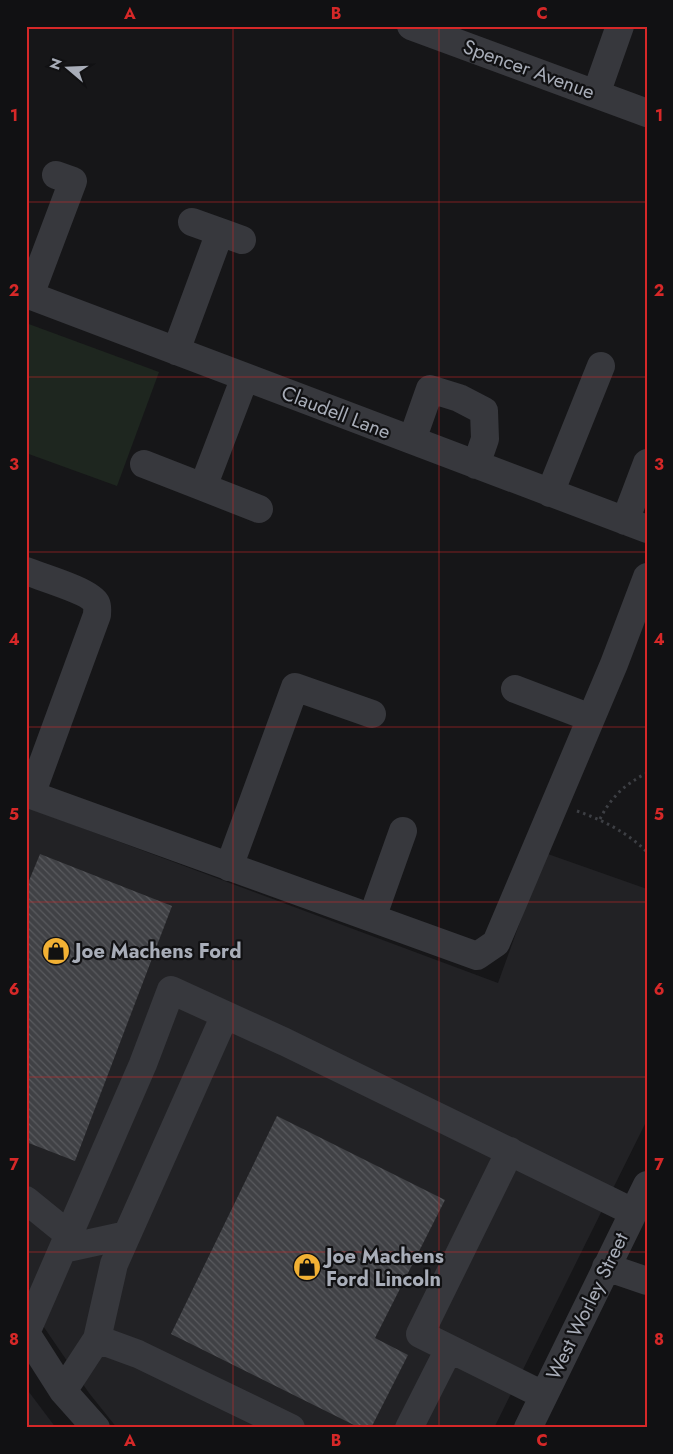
<svg xmlns="http://www.w3.org/2000/svg" width="673" height="1454" font-family="Jost,sans-serif">
  <defs>
    <pattern id="building-back-hatch" width="6" height="6" patternUnits="userSpaceOnUse" patternTransform="scale(1.25)"><rect width="6" height="6" fill="#404145"/><path d="M-1 5l2 2M0 0l6 6M5-1l2 2" fill="none" stroke="#595a5e"/></pattern>
  </defs>
  <rect width="100%" height="100%" fill="#161618"/>
  <!-- built -->
  <path fill="#222225" d="M 26,807 L 498,983 L 545,853 L 647,889 L 647,1120 L 494,1428 L 117,1428 L 89,1393 L 26,1301 Z
    M 26,1388 L 56,1428 L 26,1428 Z"/>
  <!-- green -->
  <path fill="#1e261f" d="M 26,323 L 159,372 L 117,486 L 26,453 Z"/>
  <!-- building -->
  <path fill="url(#building-back-hatch)" d="M 40,854 L 172,906 L 75,1161 L 26,1142 L 26,888 Z
    M 277,1116 L 445,1200 L 375,1338 L 408,1355 L 371,1428 L 360,1428 L 171,1334 Z"/>
  <g fill="none" stroke-linecap="round" stroke-linejoin="round">
    <!-- path -->
    <path stroke="#3d3f44" stroke-width="3" stroke-dasharray="2.5 4" stroke-linecap="butt" d="M 577,811 C 603,820 628,833 647,852
      M 600,819 C 611,797 625,784 647,773"/>
    <!-- minor -->
    <path stroke="#37383d" stroke-width="28" d="M 411,26 L 647,113
      M 596,94 L 620,26
      M 220,232 L 242,240
      M 26,294 L 647,529
      M 30,295 L 73,181 L 56,175
      M 176,351 L 220,232 L 192,222
      M 412,440 L 430,389 L 459,398 L 484,411 L 485,439 L 476,465
      M 144,464 L 203,487 L 245,377
      M 203,487 L 259,509
      M 550,493 L 601,366
      M 625,521 L 647,463
      M 26,571 C 41,577 90,591 96,603 C 98,607 97,611 97,615 L 31,795
      M 515,689 L 591,718
      M 26,793 L 477,956 L 496,943 L 614,664 L 647,577
      M 229,867 L 295,687 L 372,714
      M 372,918 L 403,831
      M 510,1151 L 420,1334 L 543,1395
      M 26,1200 L 69,1235
      M 63,1249 L 127,1235
      M 606,1267 L 647,1281
      M 97,1339 L 138,1354 L 291,1428
      M 63,1391 L 97,1339 L 114,1264 L 225,1015
      M 96,1428 L 63,1391 L 26,1333 L 143,1064 L 171,990 L 285,1042 L 633,1212
      M 409,1428 L 449,1349
      M 528,1428 L 647,1185"/>
  </g>
  <!-- grid -->
  <path fill="none" stroke="#d62828" stroke-width="1" stroke-opacity="0.55" d="M 233,26 L 233,1428M 439,26 L 439,1428M 26,202 L 647,202M 26,377 L 647,377M 26,552 L 647,552M 26,727 L 647,727M 26,902 L 647,902M 26,1077 L 647,1077M 26,1252 L 647,1252"/>
  <!-- icons -->
  <defs>
    <g id="shop-disc" transform="scale(1.4375)"><circle r="9.5" fill="#f2b134" stroke="#111113"/><path d="M-5-2.5h2.3a2.7 3.5 0 0 1 5.4 0H5L5.5 6h-11ZM-1.5-2.5h3a1.5 2.3 0 0 0-3 0Z" fill="#111"/></g>
  </defs>
  <g fill-rule="evenodd">
    <use href="#shop-disc" x="56" y="951"/>
    <use href="#shop-disc" x="307" y="1267"/>
  </g>
  <g text-anchor="middle" stroke-width="4.5" stroke-linejoin="round" paint-order="stroke">
    <!-- street labels -->
    <g font-size="20" fill="#a8adb8" stroke="#111113">
      <text transform="translate(529 69) rotate(20)" y="7">Spencer Avenue</text>
      <text transform="translate(336 412) rotate(21)" y="7">Claudell Lane</text>
      <text transform="translate(587 1306) rotate(-64)" y="7">West Worley Street</text>
    </g>
    <!-- poi labels -->
    <g font-size="20" font-weight="bold" fill="#a8adb8" stroke="#111113" text-anchor="start">
      <text x="75" y="958">Joe Machens Ford</text>
      <text x="326" y="1263">Joe Machens<tspan x="326" dy="23">Ford Lincoln</tspan></text>
    </g>
  </g>
  <!-- border -->
  <rect width="673" height="1454" fill="none" stroke="#111113" stroke-width="55"/>
  <!-- north arrow -->
  <g transform="translate(68 68) rotate(289)" stroke="#111113" stroke-width="4" paint-order="stroke">
  <path d="M0-4L9 19L0 12L-9 19Z" fill="#a8adb8"/>
  <text y="-8" font-size="14" font-weight="bold" text-anchor="middle" fill="#a8adb8">N</text>
  </g>
  <rect x="28" y="28" width="618" height="1398" fill="none" stroke="#d62828" stroke-width="2"/>
  <g font-size="16" text-anchor="middle" font-weight="bold" fill="#d62828">
    <text x="130" y="19">A</text>
    <text x="336" y="19">B</text>
    <text x="542" y="19">C</text>
    <text x="14" y="121">1</text>
    <text x="659" y="121">1</text>
    <text x="14" y="296">2</text>
    <text x="659" y="296">2</text>
    <text x="14" y="470">3</text>
    <text x="659" y="470">3</text>
    <text x="14" y="645">4</text>
    <text x="659" y="645">4</text>
    <text x="14" y="820">5</text>
    <text x="659" y="820">5</text>
    <text x="14" y="995">6</text>
    <text x="659" y="995">6</text>
    <text x="14" y="1170">7</text>
    <text x="659" y="1170">7</text>
    <text x="14" y="1345">8</text>
    <text x="659" y="1345">8</text>
    <text x="130" y="1446">A</text>
    <text x="336" y="1446">B</text>
    <text x="542" y="1446">C</text>
  </g>
</svg>
